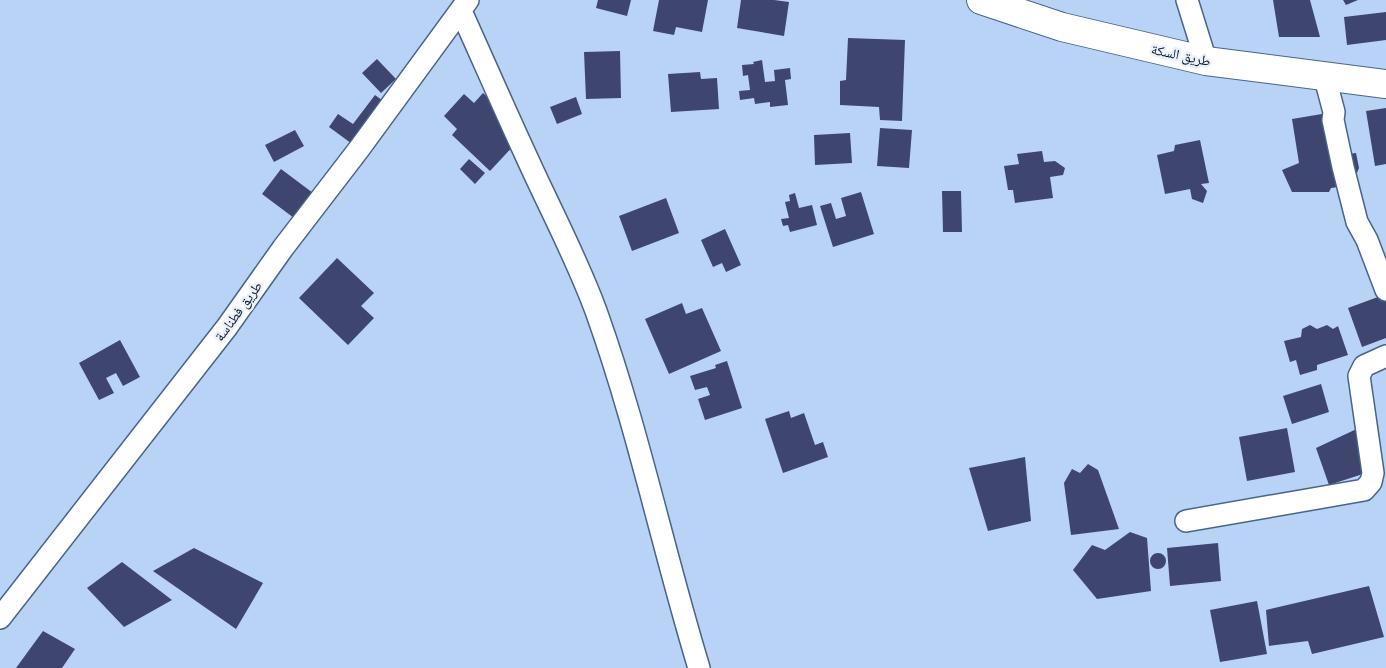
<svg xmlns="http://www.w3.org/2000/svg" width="1386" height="668" font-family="'IBM Plex Sans','Noto Naskh Arabic',sans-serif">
  <rect width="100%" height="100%" fill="#b9d3f6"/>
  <!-- building -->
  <path fill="#3e456f" d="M 598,0 L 631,0 L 627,16 L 596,8 Z
    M 659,0 L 708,0 L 702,32 L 676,27 L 674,35 L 653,31 Z
    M 741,0 L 774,0 L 789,2 L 784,36 L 737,28 Z
    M 1273,0 L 1310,0 L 1320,37 L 1279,37 Z
    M 1343,0 L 1358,0 L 1346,5 Z
    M 1386,12 L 1386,40 L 1347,45 L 1344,17 Z
    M 848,38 L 905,40 L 902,121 L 880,120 L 879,107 L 840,105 L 840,81 L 846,80 Z
    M 620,51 L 621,98 L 586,99 L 584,52 Z
    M 377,59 L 396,79 L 381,93 L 362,73 Z
    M 762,60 L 765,82 L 775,81 L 774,70 L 790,68 L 791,79 L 785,80 L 788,105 L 770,107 L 770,102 L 755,104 L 754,98 L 740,100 L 739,91 L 750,90 L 748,75 L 743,76 L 742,65 L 754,64 L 753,62 Z
    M 700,72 L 701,79 L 717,78 L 719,109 L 671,112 L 668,74 Z
    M 483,93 L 509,117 L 519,140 L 490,171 L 452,135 L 457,129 L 444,116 L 464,94 L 474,103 Z
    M 375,95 L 390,106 L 359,149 L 329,127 L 338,114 L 353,124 Z
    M 576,97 L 582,114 L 557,124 L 550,107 Z
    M 1386,108 L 1386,164 L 1375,166 L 1366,111 Z
    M 1334,112 L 1341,155 L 1356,153 L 1359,168 L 1352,185 L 1331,188 L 1329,192 L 1292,192 L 1282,170 L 1299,163 L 1292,119 Z
    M 880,128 L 912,130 L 909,168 L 877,166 Z
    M 295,130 L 304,146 L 274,162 L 265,145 Z
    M 850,133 L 852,163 L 815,165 L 814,135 Z
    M 1200,140 L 1209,183 L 1201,184 L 1207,191 L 1203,203 L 1192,199 L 1190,189 L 1165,194 L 1157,155 L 1174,151 L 1175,145 Z
    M 1042,151 L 1044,162 L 1055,161 L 1065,168 L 1063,175 L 1050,177 L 1053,198 L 1015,203 L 1013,190 L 1008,190 L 1004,166 L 1019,164 L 1017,154 Z
    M 469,159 L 485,173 L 475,184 L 460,169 Z
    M 281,169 L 313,193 L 294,218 L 262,194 Z
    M 942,191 L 961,191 L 962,232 L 943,232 Z
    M 861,192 L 874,234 L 833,247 L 820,206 L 831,203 L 836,219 L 846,216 L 841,198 Z
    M 795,193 L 799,208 L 812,205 L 817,225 L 790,232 L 788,225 L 783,226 L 781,219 L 789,218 L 785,202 L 790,201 L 789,195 Z
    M 666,198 L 679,233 L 632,251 L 619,216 Z
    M 725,229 L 741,265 L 726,272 L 722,263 L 713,267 L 701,240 Z
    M 337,258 L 374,293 L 361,306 L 374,318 L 348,345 L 299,298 Z
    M 1386,294 L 1386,338 L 1362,347 L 1348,308 Z
    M 682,303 L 686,314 L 702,308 L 721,351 L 669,374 L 645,319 Z
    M 1310,325 L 1317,329 L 1327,325 L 1333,329 L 1338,326 L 1348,355 L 1317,365 L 1317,370 L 1300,375 L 1296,360 L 1290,362 L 1284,341 L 1301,337 L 1302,329 Z
    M 120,340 L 140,377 L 123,386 L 116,373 L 106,378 L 114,393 L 99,400 L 79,363 Z
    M 727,361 L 742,408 L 705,420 L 698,399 L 710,395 L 707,387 L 695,390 L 690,376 L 716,368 L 715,365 Z
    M 1321,384 L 1329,412 L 1292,424 L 1283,396 Z
    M 789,411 L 791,418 L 804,413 L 815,445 L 823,442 L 828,457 L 783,473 L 765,419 Z
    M 1363,426 L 1369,472 L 1329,485 L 1316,448 Z
    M 1287,428 L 1295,472 L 1247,481 L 1239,437 Z
    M 1025,457 L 1031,521 L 988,531 L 969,468 Z
    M 1088,464 L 1098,470 L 1119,529 L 1071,535 L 1064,483 L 1072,469 L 1080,473 Z
    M 1130,532 L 1147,538 L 1151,591 L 1097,599 L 1073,570 L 1092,545 L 1105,550 Z
    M 1218,543 L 1221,581 L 1170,586 L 1167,548 Z
    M 194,548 L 263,583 L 236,629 L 153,571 Z
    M1150 561a8 8 0 1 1 16 0a8 8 0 1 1-16 0Z
    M 122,562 L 172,600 L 124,627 L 87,588 Z
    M 1369,586 L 1384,637 L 1312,654 L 1308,641 L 1269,646 L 1266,610 Z
    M 1257,601 L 1267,654 L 1220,662 L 1210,610 Z
    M 43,631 L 75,649 L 62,668 L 16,668 Z"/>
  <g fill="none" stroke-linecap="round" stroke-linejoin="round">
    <!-- street casing -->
    <g stroke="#47648b" stroke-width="24">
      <path id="street" d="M 1187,0 L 1206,61
        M 461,11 C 488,71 514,131 542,190 C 561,230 581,270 596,311 C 638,428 663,550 699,668
        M 1325,78 L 1334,112 L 1333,120 L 1343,167 L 1357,222 L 1367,240 L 1386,290
        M 1186,521 L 1364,490 L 1371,482 L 1373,473 L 1359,376 L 1364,366 L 1386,356
        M 0,618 L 227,327 L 283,248 L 359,149 L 468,0"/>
    </g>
    <!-- primary casing -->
    <g stroke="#47648b" stroke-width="30">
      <path id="primary" d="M 981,0 L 1062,27 L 1206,61 L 1386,84"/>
    </g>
    <!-- street -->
    <use href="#street" stroke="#fff" stroke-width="21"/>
    <!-- primary -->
    <use href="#primary" stroke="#fff" stroke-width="28"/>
  </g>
  <g text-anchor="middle" stroke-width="5" stroke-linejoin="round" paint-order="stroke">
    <!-- street labels -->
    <g font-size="14" fill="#061120" stroke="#ecf2fb">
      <text transform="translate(1181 55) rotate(12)" y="5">طريق السكة</text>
      <text transform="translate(238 311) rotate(-54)" y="5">طريق فطناسة</text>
    </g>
  </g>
</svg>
